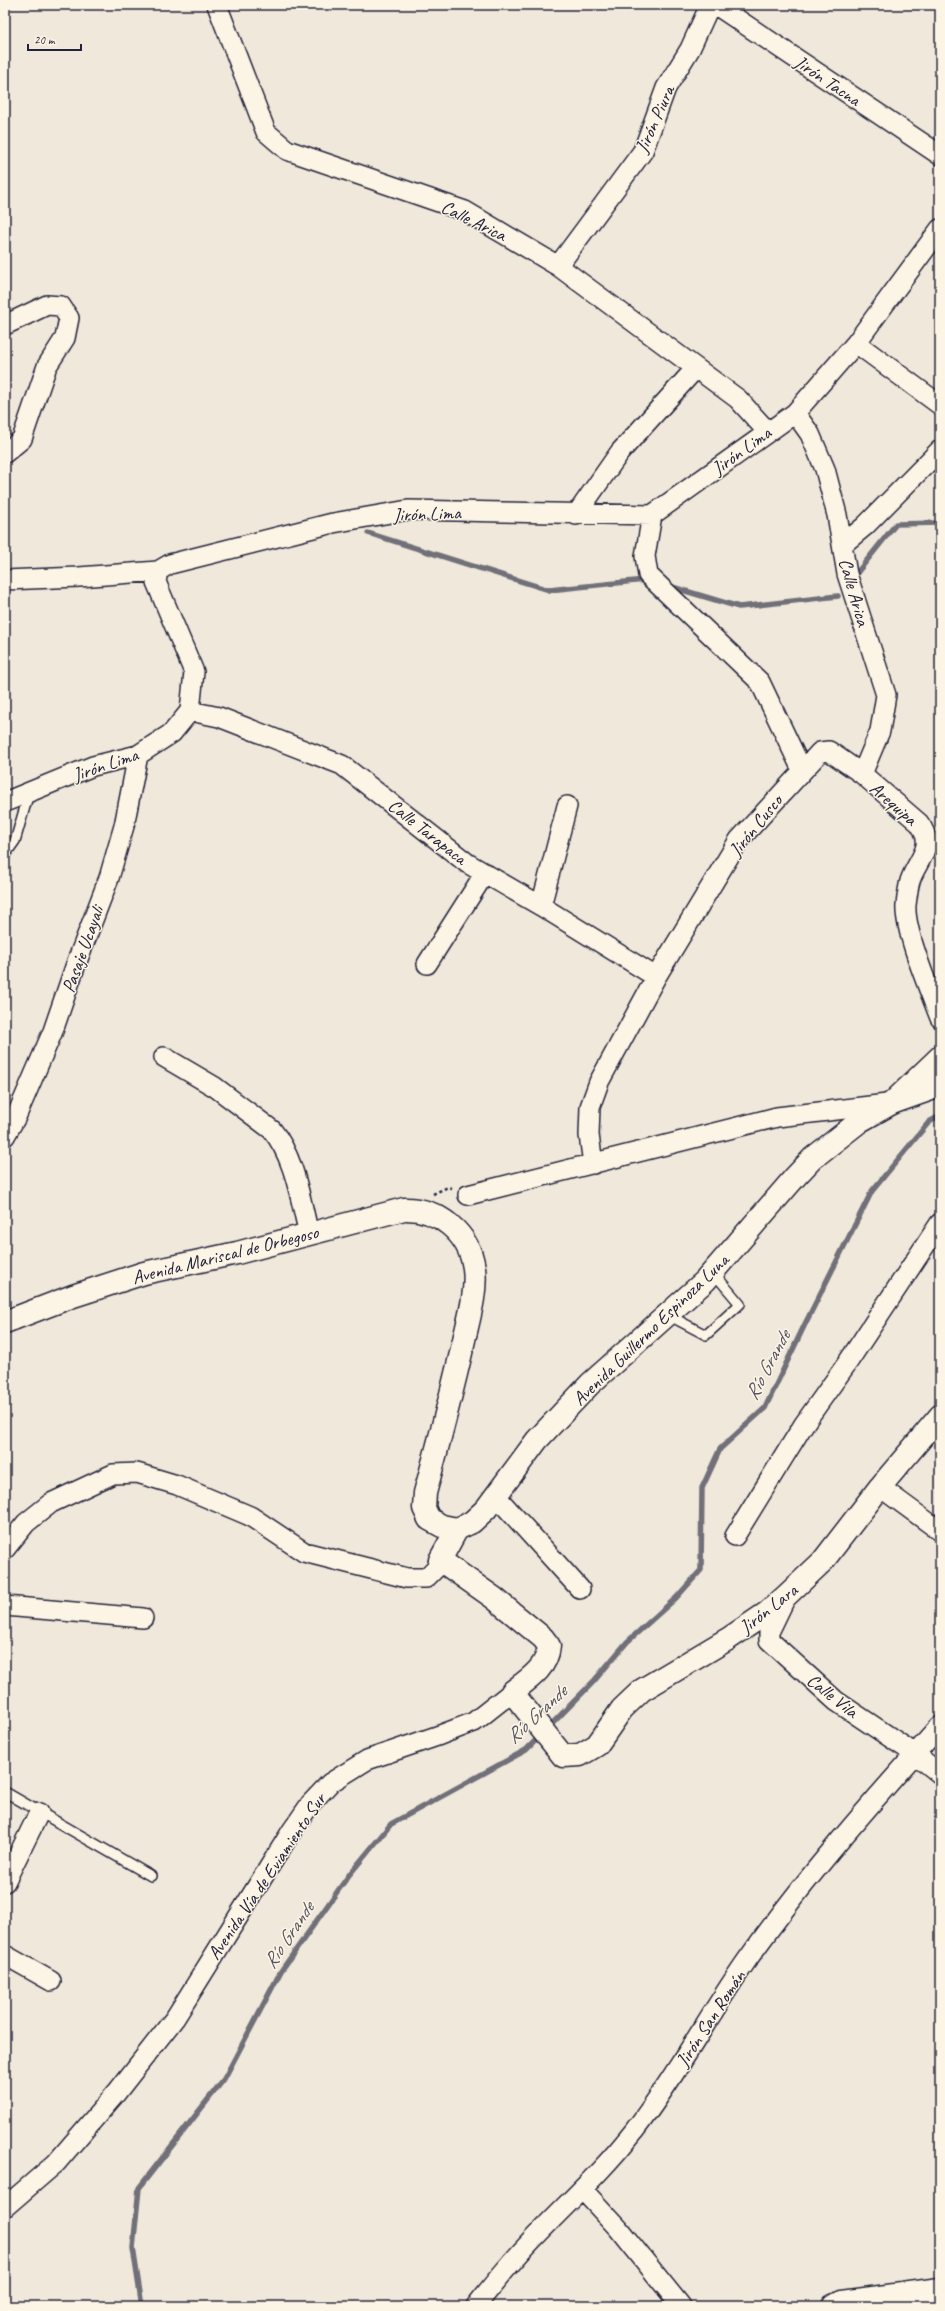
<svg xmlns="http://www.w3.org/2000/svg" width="945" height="2311" font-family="Caveat,sans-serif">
  <rect width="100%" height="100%" fill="#efe8db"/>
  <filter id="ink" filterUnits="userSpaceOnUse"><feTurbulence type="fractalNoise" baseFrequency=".025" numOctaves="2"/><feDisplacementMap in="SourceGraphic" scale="8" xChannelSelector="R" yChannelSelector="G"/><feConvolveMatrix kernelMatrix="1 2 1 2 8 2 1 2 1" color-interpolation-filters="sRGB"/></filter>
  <g filter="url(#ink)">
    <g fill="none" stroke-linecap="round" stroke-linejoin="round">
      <!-- stream -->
      <path stroke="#716f79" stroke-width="5.5" d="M 368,533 L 549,590 L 645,580
        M 856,574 L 896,524 L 940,523
        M 669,586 L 739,607 L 838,596
        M 547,1729 L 594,1681 L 627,1642 L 676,1598 L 701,1570 L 702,1488 L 720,1449 L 765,1408 L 805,1324 L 872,1191 L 929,1122 L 940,1116
        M 142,2306 L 133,2248 L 139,2188 L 224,2079 L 281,1971 L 349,1875 L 391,1824 L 526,1750 L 541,1735"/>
      <!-- service casing -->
      <g stroke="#22223b" stroke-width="12">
        <path id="service" d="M 5,855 L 15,841 L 29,793
          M 668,1315 L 706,1335 L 740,1304 L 713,1272
          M 5,1792 L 151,1876"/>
      </g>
      <!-- minor casing -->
      <g stroke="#22223b" stroke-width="22">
        <path id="minor" d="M 217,5 L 266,132 L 287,150 L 465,211 L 558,266 L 738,399 L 767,431
          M 716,5 L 940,155
          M 558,266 L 643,151 L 666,88 L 690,49 L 710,5
          M 5,325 L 47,305 L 61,306 L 69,318 L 65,338 L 47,366 L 22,439 L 5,453
          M 856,343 L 940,405
          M 795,413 L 810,434 L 825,469 L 837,515 L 847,574 L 886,695 L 880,731 L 862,774
          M 576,515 L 620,452 L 696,368
          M 652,515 L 645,556 L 648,575 L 760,682 L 802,770
          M 842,545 L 865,526 L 940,450
          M 5,580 L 79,577 L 158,571
          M 190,711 L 219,717 L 342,765 L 467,863 L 541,906 L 656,977
          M 5,802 L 93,766 L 138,755 L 172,733 L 190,711 L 194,672 L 156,582 L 158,571 L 170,564 L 333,523 L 408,510 L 652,515 L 795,413 L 856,343 L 940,229
          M 541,906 L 567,806
          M 427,964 L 485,873
          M 164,1057 L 215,1087 L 272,1130 C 295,1158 300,1199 309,1234
          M 5,1136 L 16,1117 L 53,1031 L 76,964 L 109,878 L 124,826 L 138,755
          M 593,1164 L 589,1135 L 590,1107 L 599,1082 L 656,977 L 739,840 L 820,752 L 829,751 L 862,774 L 919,823 C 937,847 917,859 910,881 C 908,888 907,897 906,905 C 904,931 930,991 940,1018
          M 468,1195 L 777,1117 L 887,1104
          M 880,1487 L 940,1531
          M 495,1495 L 580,1589
          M 735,1536 L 804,1424 L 848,1362 L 940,1223
          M 5,1549 L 26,1523 L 51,1503 L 113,1474 L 137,1473 L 177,1485 L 250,1516 L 304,1552 L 407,1578 L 426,1578 L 436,1568 L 440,1560
          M 785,1599 L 769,1632 L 769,1640 L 836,1701 L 915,1754 L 940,1774
          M 5,1606 L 143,1618
          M 5,1882 L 39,1813
          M 5,1955 L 51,1981
          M 582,2189 L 618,2228 L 681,2306
          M 5,2207 L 56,2163 L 117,2092 L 175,2018 L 291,1832 L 311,1803 L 330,1783 L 367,1760 L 440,1735 L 474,1722 L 512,1692
          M 476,2306 C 494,2283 512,2261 532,2240 C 566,2204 603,2171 634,2131 C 675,2078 707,2018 745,1963 C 804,1879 871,1803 940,1726"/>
      </g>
      <!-- tertiary casing -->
      <g stroke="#22223b" stroke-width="25">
        <path id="tertiary" d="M 892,1103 L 940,1086
          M 457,1529 L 440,1560 L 494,1598 L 543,1638 L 549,1646 C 547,1668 529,1679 512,1692 L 563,1756 L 580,1755 L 597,1745 L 622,1709 L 642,1690 L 728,1639 L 768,1612 L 787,1595 L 823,1561 L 880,1487 L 940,1416
          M 833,2306 L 842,2302 L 940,2289"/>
      </g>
      <!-- trunk casing -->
      <g stroke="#22223b" stroke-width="25">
        <path id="trunk" d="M 5,1322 L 73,1296 L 144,1273 L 237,1253 L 404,1209 C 438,1208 469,1233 474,1268 C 477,1291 469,1318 464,1340 C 452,1392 439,1442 425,1493 L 424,1508 L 429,1519 L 442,1526 L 457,1529 L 472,1522 L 486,1509 L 537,1440 L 590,1384 L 705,1281 L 796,1176 L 813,1158 L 860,1121 L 892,1103 L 940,1057"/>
      </g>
      <!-- path -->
      <path stroke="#22223b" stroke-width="2.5" stroke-dasharray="3 3" stroke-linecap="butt" d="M 433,1194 L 448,1187 L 452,1188"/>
      <!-- service -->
      <use href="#service" stroke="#fcf5e5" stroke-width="9"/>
      <!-- minor -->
      <use href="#minor" stroke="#fcf5e5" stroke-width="19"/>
      <!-- tertiary -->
      <use href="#tertiary" stroke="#fcf5e5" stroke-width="22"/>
      <!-- trunk -->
      <use href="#trunk" stroke="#fcf5e5" stroke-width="22"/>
    </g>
  </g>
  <g text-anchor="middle" stroke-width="3" stroke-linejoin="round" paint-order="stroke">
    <!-- street labels -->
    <g font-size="19" fill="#22223b" stroke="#fcf5e5">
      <text transform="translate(828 80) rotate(34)" y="7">Jirón Tacna</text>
      <text transform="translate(654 119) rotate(-66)" y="7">Jirón Piura</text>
      <text transform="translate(474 220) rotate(26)" y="7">Calle Arica</text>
      <text transform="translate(741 450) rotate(-36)" y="7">Jirón Lima</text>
      <text transform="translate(427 513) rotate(-2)" y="7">Jirón Lima</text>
      <text transform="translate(855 592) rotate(74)" y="7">Calle Arica</text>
      <text transform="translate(105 764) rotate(-19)" y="7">Jirón Lima</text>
      <text transform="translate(894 803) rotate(41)" y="7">Arequipa</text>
      <text transform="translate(755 825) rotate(-51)" y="7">Jirón Cusco</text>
      <text transform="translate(428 831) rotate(38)" y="7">Calle Tarapaca</text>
      <text transform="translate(82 949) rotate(-70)" y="7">Pasaje Ucayali</text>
      <text transform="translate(225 1254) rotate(-14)" y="7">Avenida Mariscal de Orbegoso</text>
      <text transform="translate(650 1329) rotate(-44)" y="7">Avenida Guillermo Espinoza Luna</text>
      <text transform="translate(768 1608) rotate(-38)" y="7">Jirón Lara</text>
      <text transform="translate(833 1695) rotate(38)" y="7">Calle Vila</text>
      <text transform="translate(266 1876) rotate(-56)" y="7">Avenida Vía de Eviamiento Sur</text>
      <text transform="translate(710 2018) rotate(-57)" y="7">Jirón San Román</text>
    </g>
    <!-- water labels -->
    <g font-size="20" font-style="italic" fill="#575564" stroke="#fcf5e5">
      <text transform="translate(767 1365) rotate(-62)" y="7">Río Grande</text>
      <text transform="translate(536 1714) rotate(-43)" y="7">Río Grande</text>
      <text transform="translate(288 1935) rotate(-56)" y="7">Río Grande</text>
    </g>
  </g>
  <!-- margin -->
  <rect width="945" height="2311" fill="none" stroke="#fcf5e5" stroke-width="20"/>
  <rect x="10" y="10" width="925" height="2291" fill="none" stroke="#22223b" stroke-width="1.5" filter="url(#ink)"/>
  <!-- scale -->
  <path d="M28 44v6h53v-6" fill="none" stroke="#22223b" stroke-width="2"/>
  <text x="34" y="44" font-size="12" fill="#22223b" stroke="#fcf5e5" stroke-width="3" paint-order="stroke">20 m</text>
</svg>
